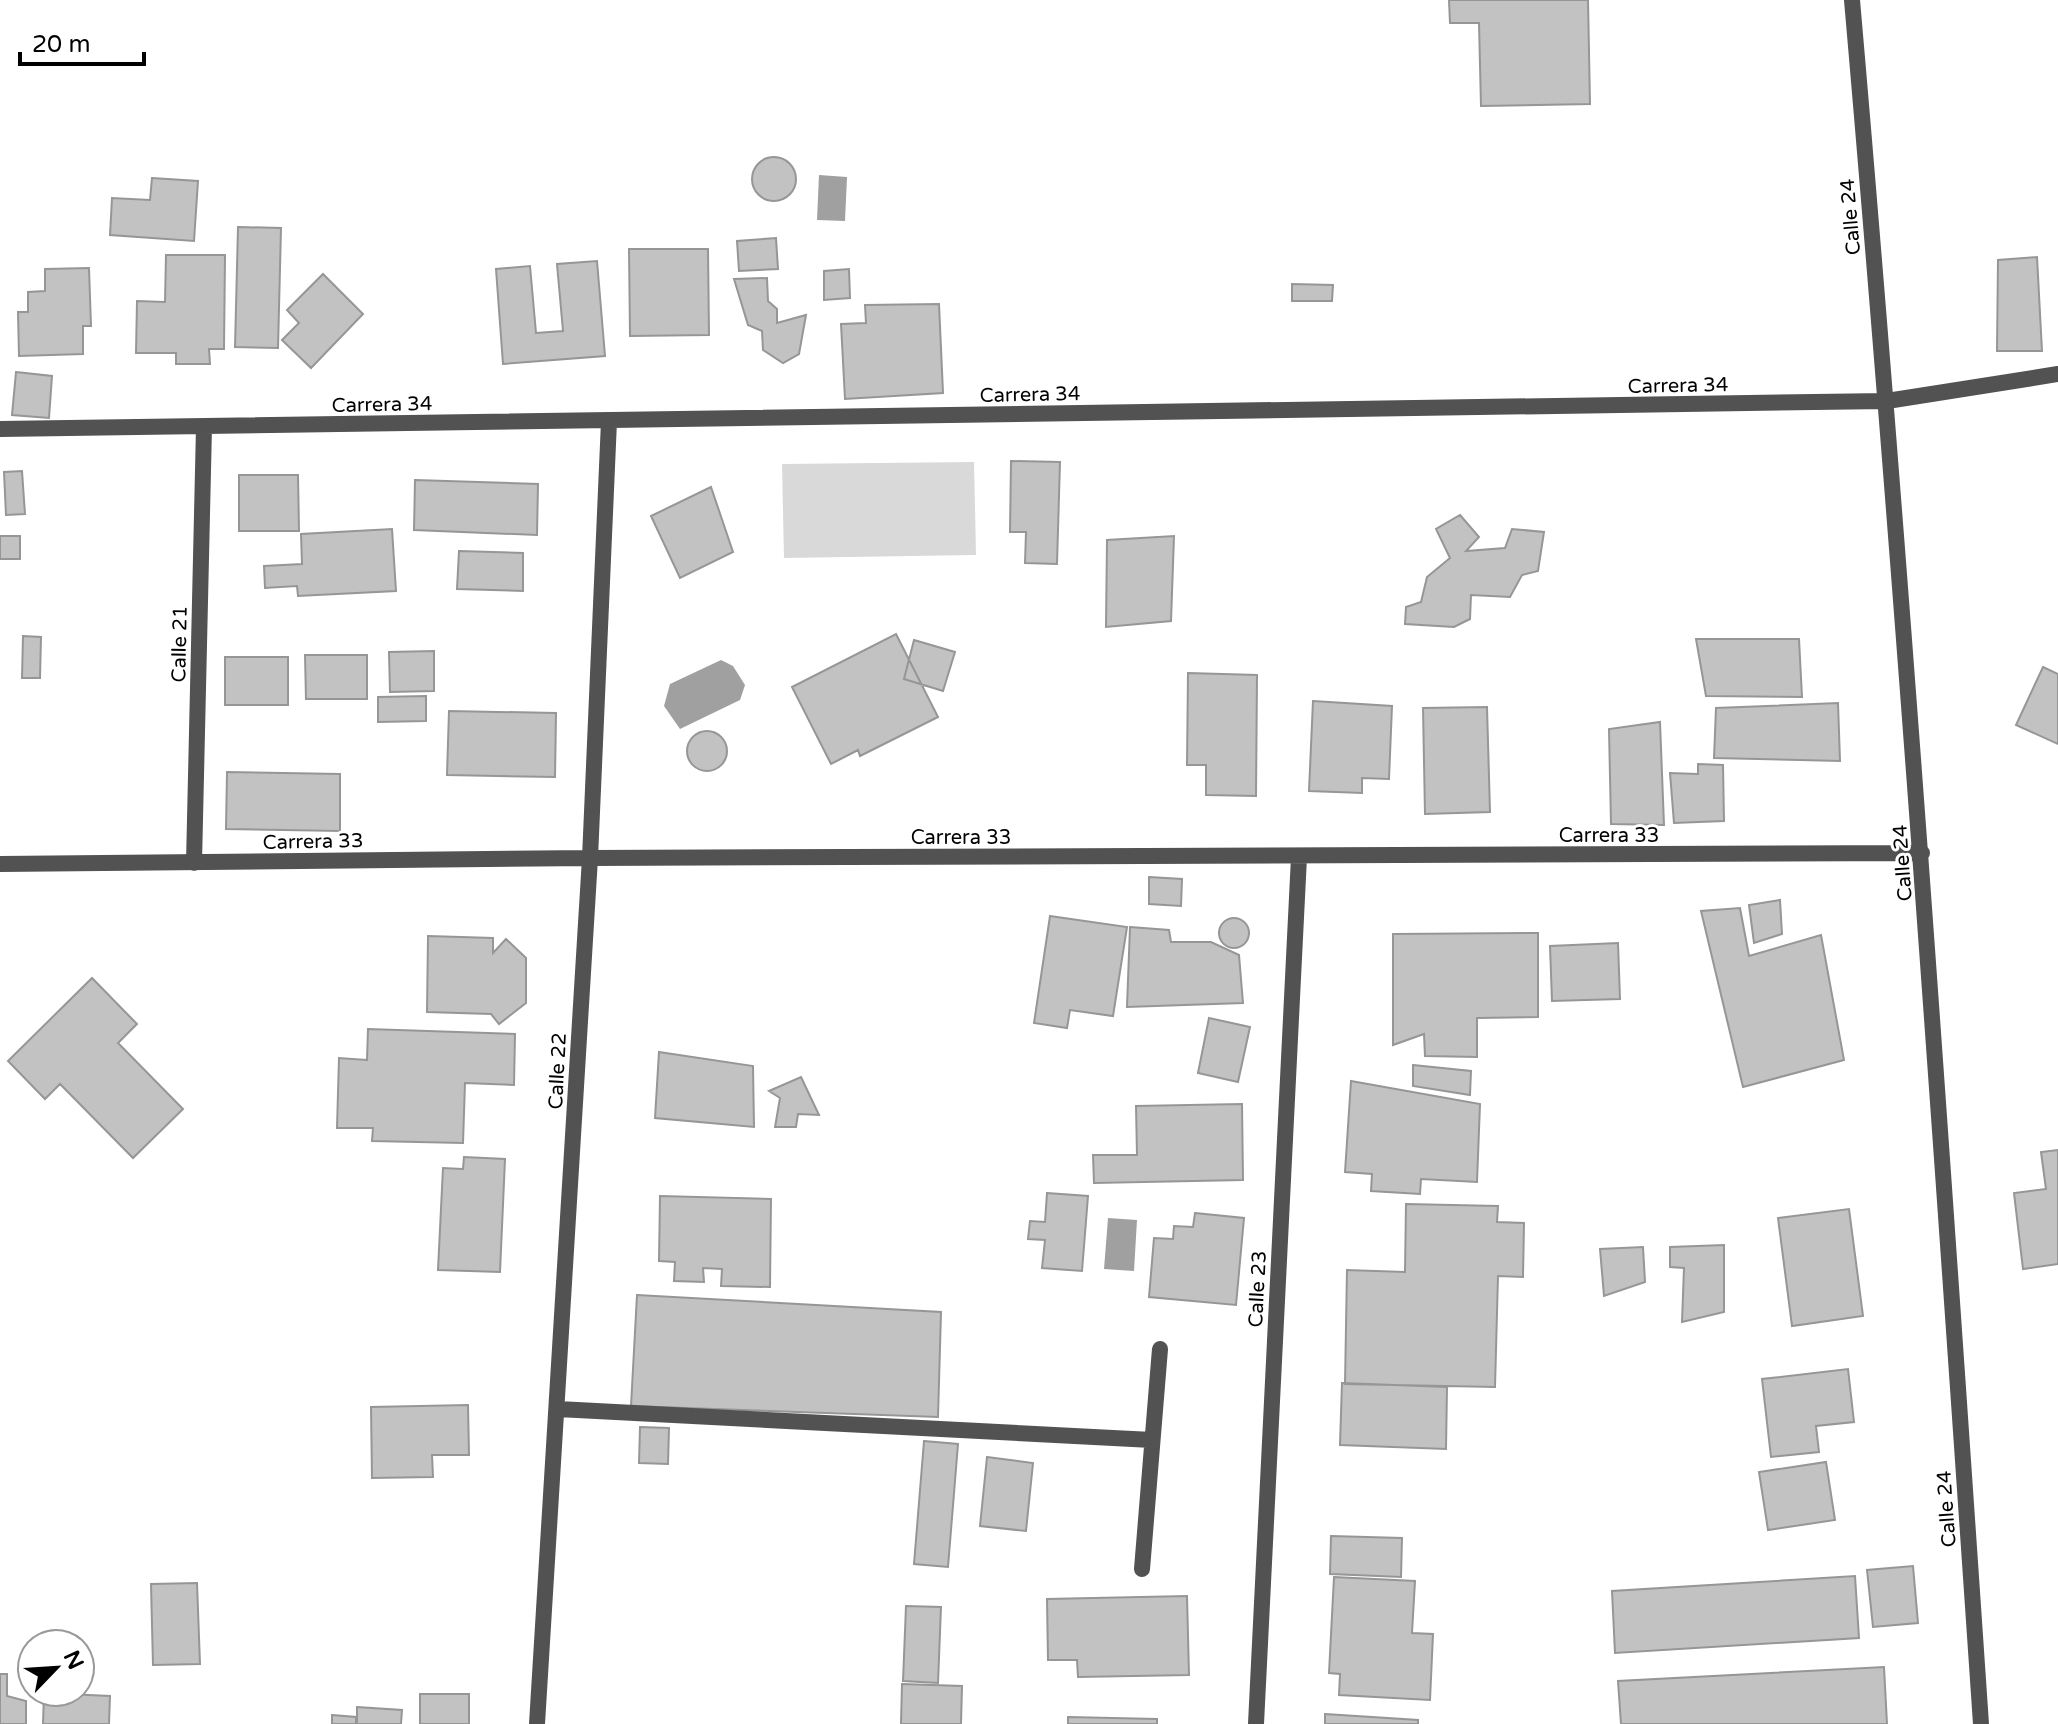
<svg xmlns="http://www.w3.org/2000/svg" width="2058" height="1724" font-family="'Varela Round',sans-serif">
  <rect width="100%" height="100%" fill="#fff"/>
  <!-- green -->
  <path fill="#d9d9d9" d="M 974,462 L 976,555 L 784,558 L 782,464 Z"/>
  <!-- water -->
  <path fill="#a0a0a0" d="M 819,175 L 847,177 L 845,221 L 817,220 Z
    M 721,660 L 733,666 L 745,685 L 740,700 L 680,729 L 664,706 L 670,684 Z
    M 1108,1218 L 1137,1220 L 1134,1271 L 1104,1269 Z"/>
  <!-- building -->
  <path fill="#c2c2c2" stroke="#969696" stroke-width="2" d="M 1449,0 L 1588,0 L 1590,104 L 1481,106 L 1479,23 L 1450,23 Z
    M752 179a22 22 0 1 1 44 0a22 22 0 1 1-44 0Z
    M 152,178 L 198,181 L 194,241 L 110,235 L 112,198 L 150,200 Z
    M 238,227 L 281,228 L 278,348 L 235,347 Z
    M 776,238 L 778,269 L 739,271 L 737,241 Z
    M 629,249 L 708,249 L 709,335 L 630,336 Z
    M 166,255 L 225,255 L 224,349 L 209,349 L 210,364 L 176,364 L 176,353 L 136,353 L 137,301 L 165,302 Z
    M 2037,257 L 2042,351 L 1997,351 L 1998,260 Z
    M 597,261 L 605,356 L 503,364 L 496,269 L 530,266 L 536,333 L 563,331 L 557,264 Z
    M 89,268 L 91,326 L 83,326 L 83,354 L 19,356 L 18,312 L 28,312 L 28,292 L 45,291 L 45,269 Z
    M 849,269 L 850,298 L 824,300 L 824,271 Z
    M 323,274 L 363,314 L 311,368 L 282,340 L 299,323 L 287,310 Z
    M 767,278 L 768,301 L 777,309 L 777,323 L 806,315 L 799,354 L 783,363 L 763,350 L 762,331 L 748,325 L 734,279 Z
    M 1292,284 L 1333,285 L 1332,301 L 1292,301 Z
    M 939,304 L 943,393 L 845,399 L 841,324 L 866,323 L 865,305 Z
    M 16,372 L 52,376 L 49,418 L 12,415 Z
    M 1011,461 L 1060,462 L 1057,564 L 1025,563 L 1026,532 L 1010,532 Z
    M 22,471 L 25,514 L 6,515 L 4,472 Z
    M 239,475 L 298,475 L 299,531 L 239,531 Z
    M 415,480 L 538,484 L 537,535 L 414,530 Z
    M 711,487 L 733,552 L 680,578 L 651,516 Z
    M 1460,515 L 1479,537 L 1466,551 L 1505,548 L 1512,529 L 1544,532 L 1538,571 L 1522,575 L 1510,597 L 1471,595 L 1470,619 L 1454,627 L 1405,624 L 1406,607 L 1421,602 L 1427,577 L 1450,558 L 1436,529 Z
    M 392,529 L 396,591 L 298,596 L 297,586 L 265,588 L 264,566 L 302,564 L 301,534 Z
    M 0,536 L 20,536 L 20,559 L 0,559 Z
    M 1174,536 L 1171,621 L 1106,627 L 1107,540 Z
    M 459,551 L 523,553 L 523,591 L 457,589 Z
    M 896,634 L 938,717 L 860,756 L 858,750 L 831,764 L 792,687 Z
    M 23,636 L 41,637 L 40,678 L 22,678 Z
    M 1696,639 L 1799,639 L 1802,697 L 1706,696 Z
    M 914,640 L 955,652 L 943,691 L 904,679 Z
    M 434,651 L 434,691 L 390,692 L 389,652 Z
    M 305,655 L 367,655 L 367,699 L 306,699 Z
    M 225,657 L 288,657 L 288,705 L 225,705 Z
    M 2043,667 L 2058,674 L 2058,744 L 2016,725 Z
    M 1188,673 L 1257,675 L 1256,796 L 1206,795 L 1206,765 L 1187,765 Z
    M 426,696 L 426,721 L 378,722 L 378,697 Z
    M 1313,701 L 1392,706 L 1389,779 L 1362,778 L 1362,793 L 1309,791 Z
    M 1838,703 L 1840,761 L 1714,758 L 1716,708 Z
    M 1487,707 L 1490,812 L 1425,814 L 1423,708 Z
    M 449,711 L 556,713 L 555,777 L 447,775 Z
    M 1660,722 L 1664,825 L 1611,824 L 1609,729 Z
    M687 751a20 20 0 1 1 40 0a20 20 0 1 1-40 0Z
    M 1698,764 L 1723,765 L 1724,821 L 1674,823 L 1670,773 L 1698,774 Z
    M 227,772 L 340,774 L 340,831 L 226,829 Z
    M 1149,877 L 1182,879 L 1181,906 L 1149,904 Z
    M 1780,900 L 1782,934 L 1754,943 L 1749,905 Z
    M 1740,908 L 1749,956 L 1821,935 L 1844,1060 L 1743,1087 L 1701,911 Z
    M 1050,916 L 1127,927 L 1113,1016 L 1070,1010 L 1067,1028 L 1034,1023 Z
    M1219 933a15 15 0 1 1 30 0a15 15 0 1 1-30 0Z
    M 1130,927 L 1169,930 L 1171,942 L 1211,942 L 1239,955 L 1243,1003 L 1127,1007 Z
    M 1538,933 L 1538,1017 L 1477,1018 L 1477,1057 L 1425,1056 L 1424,1034 L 1393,1045 L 1393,934 Z
    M 428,936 L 493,938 L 493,953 L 506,939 L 526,958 L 526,1003 L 499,1024 L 491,1014 L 427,1012 Z
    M 1618,943 L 1620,999 L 1552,1001 L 1550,946 Z
    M 92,978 L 137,1024 L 118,1043 L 183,1109 L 133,1158 L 60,1084 L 45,1099 L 8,1061 Z
    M 1209,1018 L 1250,1027 L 1238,1082 L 1198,1073 Z
    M 368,1029 L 515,1034 L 514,1085 L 465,1083 L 463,1143 L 372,1141 L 373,1128 L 337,1128 L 339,1058 L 367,1060 Z
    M 659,1052 L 753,1066 L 754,1127 L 655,1118 Z
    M 1413,1065 L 1471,1071 L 1470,1095 L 1413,1086 Z
    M 801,1077 L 819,1115 L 798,1114 L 796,1127 L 775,1127 L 780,1098 L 769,1091 Z
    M 1351,1081 L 1480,1104 L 1477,1182 L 1421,1179 L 1420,1194 L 1371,1191 L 1372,1174 L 1345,1172 Z
    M 1242,1104 L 1243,1180 L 1094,1183 L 1093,1155 L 1137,1155 L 1136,1106 Z
    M 2058,1150 L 2058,1264 L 2023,1269 L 2014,1193 L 2046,1189 L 2041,1152 Z
    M 464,1157 L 505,1159 L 500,1272 L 438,1270 L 443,1168 L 463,1169 Z
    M 1047,1193 L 1088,1196 L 1082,1271 L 1042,1268 L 1045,1240 L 1028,1239 L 1030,1221 L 1045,1222 Z
    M 660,1196 L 771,1199 L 770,1287 L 721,1286 L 722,1269 L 703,1268 L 704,1282 L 674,1281 L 675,1262 L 659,1261 Z
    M 1406,1204 L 1498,1206 L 1497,1222 L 1524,1223 L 1523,1277 L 1498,1276 L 1495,1387 L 1345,1384 L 1347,1270 L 1405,1272 Z
    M 1849,1209 L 1863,1316 L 1792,1326 L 1778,1218 Z
    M 1195,1213 L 1244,1218 L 1236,1305 L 1149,1297 L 1154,1238 L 1173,1239 L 1174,1226 L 1193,1227 Z
    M 1724,1245 L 1724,1312 L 1682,1322 L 1684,1268 L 1670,1267 L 1670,1247 Z
    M 1643,1247 L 1645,1282 L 1604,1296 L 1600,1249 Z
    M 637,1295 L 941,1312 L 938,1417 L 631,1406 Z
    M 1848,1369 L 1854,1422 L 1816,1426 L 1819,1452 L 1771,1457 L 1762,1379 Z
    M 1342,1383 L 1447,1387 L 1446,1449 L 1340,1445 Z
    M 468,1405 L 469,1455 L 432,1455 L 433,1477 L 372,1478 L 371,1407 Z
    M 640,1427 L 669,1428 L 668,1464 L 639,1463 Z
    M 924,1441 L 958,1444 L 948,1567 L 914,1564 Z
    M 987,1457 L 1033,1463 L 1026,1531 L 980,1526 Z
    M 1826,1462 L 1835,1520 L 1768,1530 L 1759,1472 Z
    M 1331,1536 L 1402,1538 L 1401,1577 L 1330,1574 Z
    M 1913,1566 L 1918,1623 L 1873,1627 L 1867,1570 Z
    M 1855,1576 L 1859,1638 L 1615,1653 L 1612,1591 Z
    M 1334,1577 L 1415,1581 L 1412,1633 L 1433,1634 L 1430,1700 L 1339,1695 L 1340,1674 L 1329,1673 Z
    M 197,1583 L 200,1664 L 153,1665 L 151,1584 Z
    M 1187,1596 L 1189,1675 L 1078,1677 L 1077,1660 L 1048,1660 L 1047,1599 Z
    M 906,1606 L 941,1607 L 938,1683 L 903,1681 Z
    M 1884,1667 L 1887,1724 L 1621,1724 L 1618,1681 Z
    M 0,1674 L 7,1674 L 7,1696 L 26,1701 L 26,1724 L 0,1724 Z
    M 902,1684 L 962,1686 L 961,1724 L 901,1724 Z
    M 44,1693 L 110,1696 L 109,1724 L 43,1724 Z
    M 420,1694 L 469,1694 L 469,1724 L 420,1724 Z
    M 357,1707 L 402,1710 L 401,1724 L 357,1724 Z
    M 1325,1714 L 1418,1720 L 1418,1724 L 1325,1724 Z
    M 332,1715 L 356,1717 L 356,1724 L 332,1724 Z
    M 1068,1717 L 1157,1719 L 1157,1724 L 1068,1724 Z"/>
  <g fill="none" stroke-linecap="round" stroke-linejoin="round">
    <!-- minor -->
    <path stroke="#525252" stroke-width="16" d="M 1852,0 C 1902,574 1942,1149 1981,1724
      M 0,429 L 1887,401 L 2058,374
      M 194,863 L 204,427
      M 0,864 L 590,858 L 1922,853
      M 558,1409 L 1152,1440
      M 1142,1569 L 1160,1349
      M 537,1724 L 590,858 L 609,421
      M 1256,1724 L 1299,857"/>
  </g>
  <g text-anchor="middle" stroke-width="6" stroke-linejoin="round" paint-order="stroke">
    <!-- street labels -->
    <g font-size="20" fill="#000" stroke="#fff">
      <text transform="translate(1850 217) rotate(-95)" y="7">Calle 24</text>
      <text transform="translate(1678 385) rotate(-1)" y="7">Carrera 34</text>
      <text transform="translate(1030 394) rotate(-1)" y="7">Carrera 34</text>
      <text transform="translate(382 404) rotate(-1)" y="7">Carrera 34</text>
      <text transform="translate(179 644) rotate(-89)" y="7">Calle 21</text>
      <text x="1609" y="842">Carrera 33</text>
      <text x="961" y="844">Carrera 33</text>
      <text transform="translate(313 841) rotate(-1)" y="7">Carrera 33</text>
      <text transform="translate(1902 863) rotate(-94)" y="7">Calle 24</text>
      <text transform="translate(557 1071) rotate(-87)" y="7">Calle 22</text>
      <text transform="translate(1257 1289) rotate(-87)" y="7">Calle 23</text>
      <text transform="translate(1946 1509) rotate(-94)" y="7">Calle 24</text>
    </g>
  </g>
  <!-- north arrow -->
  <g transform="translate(56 1668) rotate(65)"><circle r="38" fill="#ffffff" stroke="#999999" stroke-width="2"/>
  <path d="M0-6L14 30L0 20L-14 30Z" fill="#000000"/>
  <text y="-12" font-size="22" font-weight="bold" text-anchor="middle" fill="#000000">N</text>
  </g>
  <!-- scale -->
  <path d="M20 52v12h124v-12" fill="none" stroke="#000000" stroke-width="4"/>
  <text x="32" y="52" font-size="24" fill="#000000" stroke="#ffffff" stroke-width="6" paint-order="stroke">20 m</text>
</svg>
